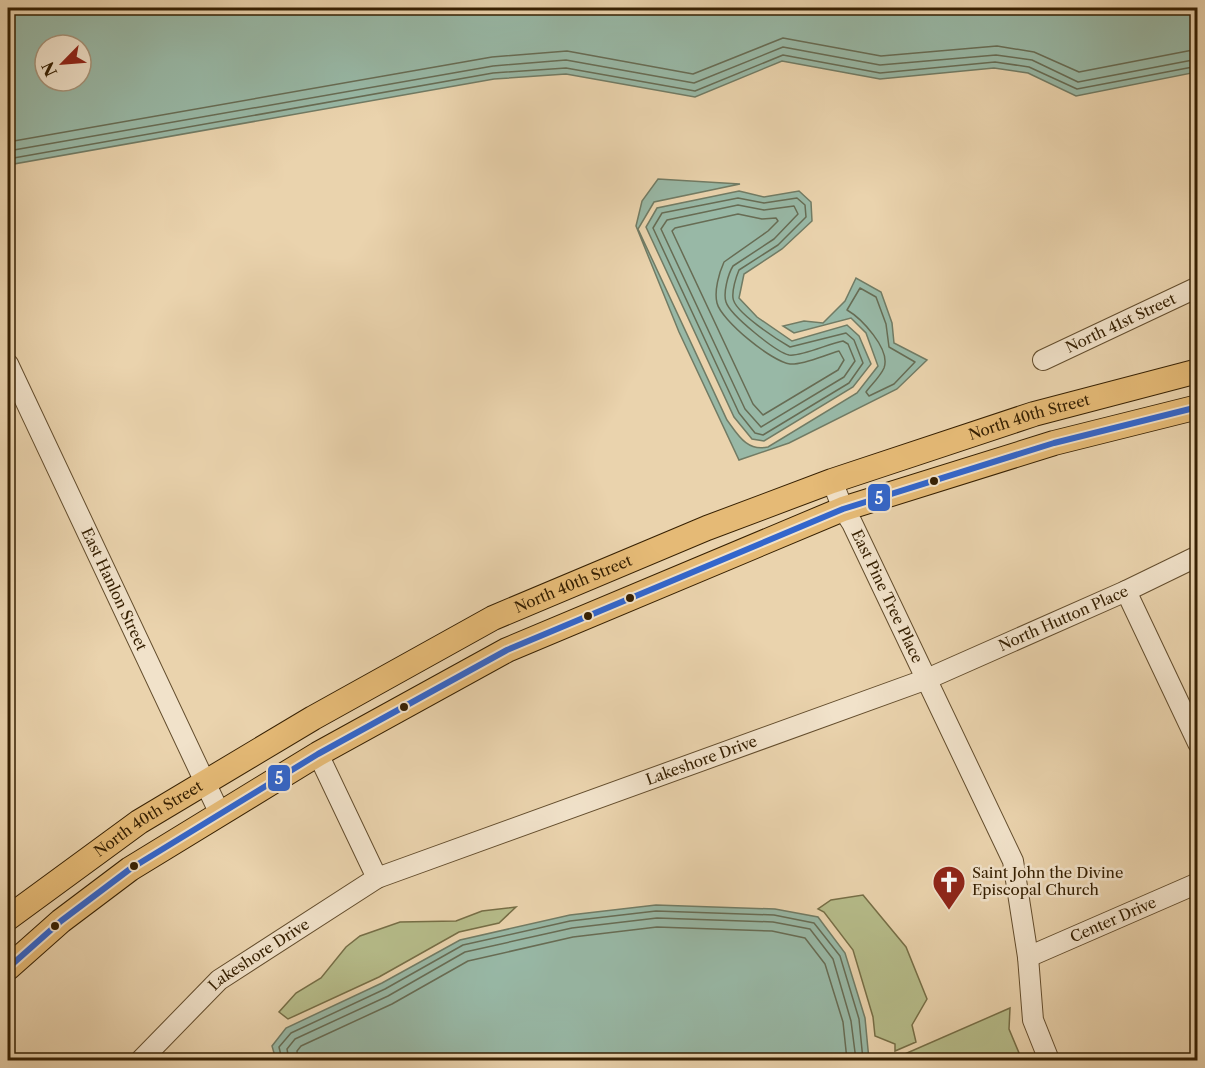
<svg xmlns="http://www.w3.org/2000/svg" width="1205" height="1068" font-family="'Libre Caslon Text',serif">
  <rect width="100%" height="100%" fill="#ead3ad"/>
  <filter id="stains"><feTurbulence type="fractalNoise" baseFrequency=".00333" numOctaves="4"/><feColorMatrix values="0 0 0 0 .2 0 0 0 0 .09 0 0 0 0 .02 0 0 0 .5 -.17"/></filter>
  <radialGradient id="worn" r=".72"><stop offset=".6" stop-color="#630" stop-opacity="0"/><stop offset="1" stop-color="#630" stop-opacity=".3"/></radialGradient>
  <!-- green -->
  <path fill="#b6bc8a" stroke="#766e46" stroke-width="1.5" d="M 863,895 L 906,947 L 927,999 L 912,1025 L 916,1042 L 895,1051 L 895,1044 L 875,1036 L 873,1017 L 853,950 L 824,912 L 818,909 L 831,900 Z
    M 516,907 L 499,923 L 459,932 L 379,977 L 288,1019 L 279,1012 L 296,993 L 321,978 L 346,947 L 360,936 L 400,922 L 456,921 L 482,911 Z
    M 1010,1008 L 1009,1029 L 1022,1060 L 891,1060 Z"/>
  <!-- water -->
  <path fill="#98b8a6" stroke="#717b64" stroke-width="1.5" fill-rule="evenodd" d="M 8,8 L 1197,8 L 1197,72 L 1076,96 L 1028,73 L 994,68 L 880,79 L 782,61 L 695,97 L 566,74 L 494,79 L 8,165 ZM 45,45 L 81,45 L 81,81 L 45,81 Z
    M 658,179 L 740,184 L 654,202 L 638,229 L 727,420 C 738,435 747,452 768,447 L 857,393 L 878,366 L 866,333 L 851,318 L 794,333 L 783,326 L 804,321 L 823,323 L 845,301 L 856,278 L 881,292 L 892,323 L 894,343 L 927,360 L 897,389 L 789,443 L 739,460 L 679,332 L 636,226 L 642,201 Z
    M 739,191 L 764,197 L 799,191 L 811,202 L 812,221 L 782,249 L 744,274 L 739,298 L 757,317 L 792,341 L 847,325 L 859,336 L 871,364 L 853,387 L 764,441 L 752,439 L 734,417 L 646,227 L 657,208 Z
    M 656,905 L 775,909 L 818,917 L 845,953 L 865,1018 L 869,1060 L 276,1060 L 272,1046 L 286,1028 L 382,983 L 460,940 L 570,915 Z"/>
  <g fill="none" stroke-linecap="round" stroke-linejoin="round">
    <!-- shore -->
    <path stroke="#676c54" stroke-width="1.5" d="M 8,142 L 492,57 L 567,51 L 693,74 L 783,38 L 881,56 L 997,46 L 1034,52 L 1079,72 L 1198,49
      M 8,151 L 493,66 L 566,60 L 694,83 L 783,47 L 880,65 L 996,55 L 1032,60 L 1078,82 L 1198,59
      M 8,159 L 493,73 L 566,68 L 695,91 L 783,55 L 880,73 L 995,62 L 1029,67 L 1077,89 L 1198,66
      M 738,198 L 764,203 L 797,198 L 805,205 L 806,217 L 778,245 L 739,270 C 736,277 732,290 733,298 C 734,312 778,340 790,347 L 846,333 L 854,340 L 863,363 L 849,383 L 763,435 L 755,433 L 739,413 L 653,228 L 662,213 Z
      M 738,205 L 764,210 L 794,206 L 798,214 L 774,239 L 733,266 C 728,274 723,293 726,302 C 730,315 776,352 789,355 C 801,357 830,343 843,341 L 848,344 L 855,361 L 844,377 L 761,427 L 745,409 L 661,229 L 667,220 Z
      M 738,214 L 762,219 L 776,218 L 778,221 L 768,231 L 724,262 C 719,273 714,291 717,303 C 721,320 772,362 790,364 C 804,365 824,355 839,351 L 844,360 L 838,370 L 763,415 L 753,404 L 672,231 L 675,228 Z
      M 860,288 L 876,297 L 886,324 L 889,347 L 915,362 L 894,384 L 869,396 L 866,392 C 871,385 880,377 884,368 C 891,349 861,318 847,310 Z
      M 282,1060 L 279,1047 L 291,1033 L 385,989 L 463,945 L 570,921 L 656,911 L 774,915 L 814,923 L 840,956 L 859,1019 L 863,1060
      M 289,1060 L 287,1049 L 295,1039 L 388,996 L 465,952 L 572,928 L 657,918 L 773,922 L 810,929 L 833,959 L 851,1021 L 856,1060
      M 298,1060 L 297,1051 L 301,1046 L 392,1004 L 468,961 L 573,937 L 657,927 L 772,931 L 805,938 L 825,964 L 843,1022 L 847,1060"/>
    <!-- minor casing -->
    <g stroke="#634d2d" stroke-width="22">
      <g id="minor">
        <path id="s1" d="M 1043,360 L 1198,287"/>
        <path id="s2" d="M 8,364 L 220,814"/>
        <path id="s3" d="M 832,481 L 843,509 L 852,523 L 1013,861 L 1028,957 L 1033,1020 L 1049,1060"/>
        <path d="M 1126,591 L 1198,743"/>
        <path d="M 318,754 L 377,878"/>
        <path id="s4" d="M 1028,957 L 1198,883"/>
        <path id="s5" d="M 141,1060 L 219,980 L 377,878 L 927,679 L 1126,591 L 1198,556"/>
      </g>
    </g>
    <!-- major casing -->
    <g stroke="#362002" stroke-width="26">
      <g id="major">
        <path id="s6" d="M 8,918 L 139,822 L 313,718 L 493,618 L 707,528 L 832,481 L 1034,414 L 1198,371"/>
        <path d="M 8,968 L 61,921 L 130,869 L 318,754 L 507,650 L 843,509 L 1054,443 L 1198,407"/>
      </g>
    </g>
    <!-- minor -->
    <use href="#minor" stroke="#f1e2ca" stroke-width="20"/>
    <!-- major -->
    <use href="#major" stroke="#e5ba76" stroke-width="24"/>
    <!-- bus-1 casing -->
    <g stroke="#f1e2ca" stroke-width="10">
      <path id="bus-1" d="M 8,968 L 61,921 L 130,869 L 318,754 L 507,650 L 843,509 L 1054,443 L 1198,407"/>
    </g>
    <!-- bus-1 -->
    <use href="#bus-1" stroke="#36c" stroke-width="6"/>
  </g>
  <!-- icons -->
  <defs>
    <g id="church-pin" transform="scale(1.725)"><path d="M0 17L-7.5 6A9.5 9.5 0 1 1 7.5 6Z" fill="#8f2418" stroke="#f1e2ca"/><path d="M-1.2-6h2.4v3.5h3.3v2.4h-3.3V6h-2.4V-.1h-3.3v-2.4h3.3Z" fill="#fff"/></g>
  </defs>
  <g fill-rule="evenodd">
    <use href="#church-pin" x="949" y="882"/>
  </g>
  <!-- markers -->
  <g fill="#362002" stroke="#f1e2ca" stroke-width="2">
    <circle cx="934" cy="481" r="5"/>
    <circle cx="630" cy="598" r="5"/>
    <circle cx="588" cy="616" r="5"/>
    <circle cx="404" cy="707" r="5"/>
    <circle cx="134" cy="866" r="5"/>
    <circle cx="55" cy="926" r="5"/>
  </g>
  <g text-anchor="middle" stroke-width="5" stroke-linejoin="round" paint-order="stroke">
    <!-- street labels -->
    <g font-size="15" fill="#362002" stroke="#f1e2ca">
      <text dy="5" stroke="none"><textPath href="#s1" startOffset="86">North 41st Street</textPath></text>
      <text dy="5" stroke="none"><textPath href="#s6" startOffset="1144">North 40th Street</textPath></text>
      <text dy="5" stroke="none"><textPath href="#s6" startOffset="658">North 40th Street</textPath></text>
      <text dy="5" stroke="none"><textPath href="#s2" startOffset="249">East Hanlon Street</textPath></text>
      <text dy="5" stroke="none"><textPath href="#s3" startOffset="128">East Pine Tree Place</textPath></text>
      <text dy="5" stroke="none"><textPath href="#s5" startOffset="1034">North Hutton Place</textPath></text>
      <text dy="5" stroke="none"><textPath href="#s5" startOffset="645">Lakeshore Drive</textPath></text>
      <text dy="5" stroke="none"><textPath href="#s6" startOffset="172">North 40th Street</textPath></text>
      <text dy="5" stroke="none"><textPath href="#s4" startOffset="93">Center Drive</textPath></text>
      <text dy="5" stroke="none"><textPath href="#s5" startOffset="159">Lakeshore Drive</textPath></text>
    </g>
    <!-- poi labels -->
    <g font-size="15" fill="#362002" stroke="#f1e2ca" text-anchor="start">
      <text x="972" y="878">Saint John the Divine<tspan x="972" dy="17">Episcopal Church</tspan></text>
    </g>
  </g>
  <g stroke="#f1e2ca" stroke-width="2">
    <rect x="867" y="483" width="24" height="29" rx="6" fill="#36c"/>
    <rect x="267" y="764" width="24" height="28" rx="6" fill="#36c"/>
  </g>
  <g font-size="16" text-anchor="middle" font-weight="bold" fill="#fff">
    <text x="879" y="504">5</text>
    <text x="279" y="784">5</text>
  </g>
  <!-- margin -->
  <rect width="1205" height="1068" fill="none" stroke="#ead3ad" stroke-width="30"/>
  <rect x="9" y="9" width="1187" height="1050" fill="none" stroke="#362002" stroke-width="3"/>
  <rect x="15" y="15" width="1175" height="1038" fill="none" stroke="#362002" stroke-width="1.5"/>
  <!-- north arrow -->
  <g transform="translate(63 63) rotate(245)"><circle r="28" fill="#f1e2ca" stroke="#a6947a" stroke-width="1.5"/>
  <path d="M0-4.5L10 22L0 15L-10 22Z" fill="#8f2418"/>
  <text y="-9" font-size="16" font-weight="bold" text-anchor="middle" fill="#362002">N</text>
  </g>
  <rect width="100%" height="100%" filter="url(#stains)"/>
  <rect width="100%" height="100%" fill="url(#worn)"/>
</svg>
